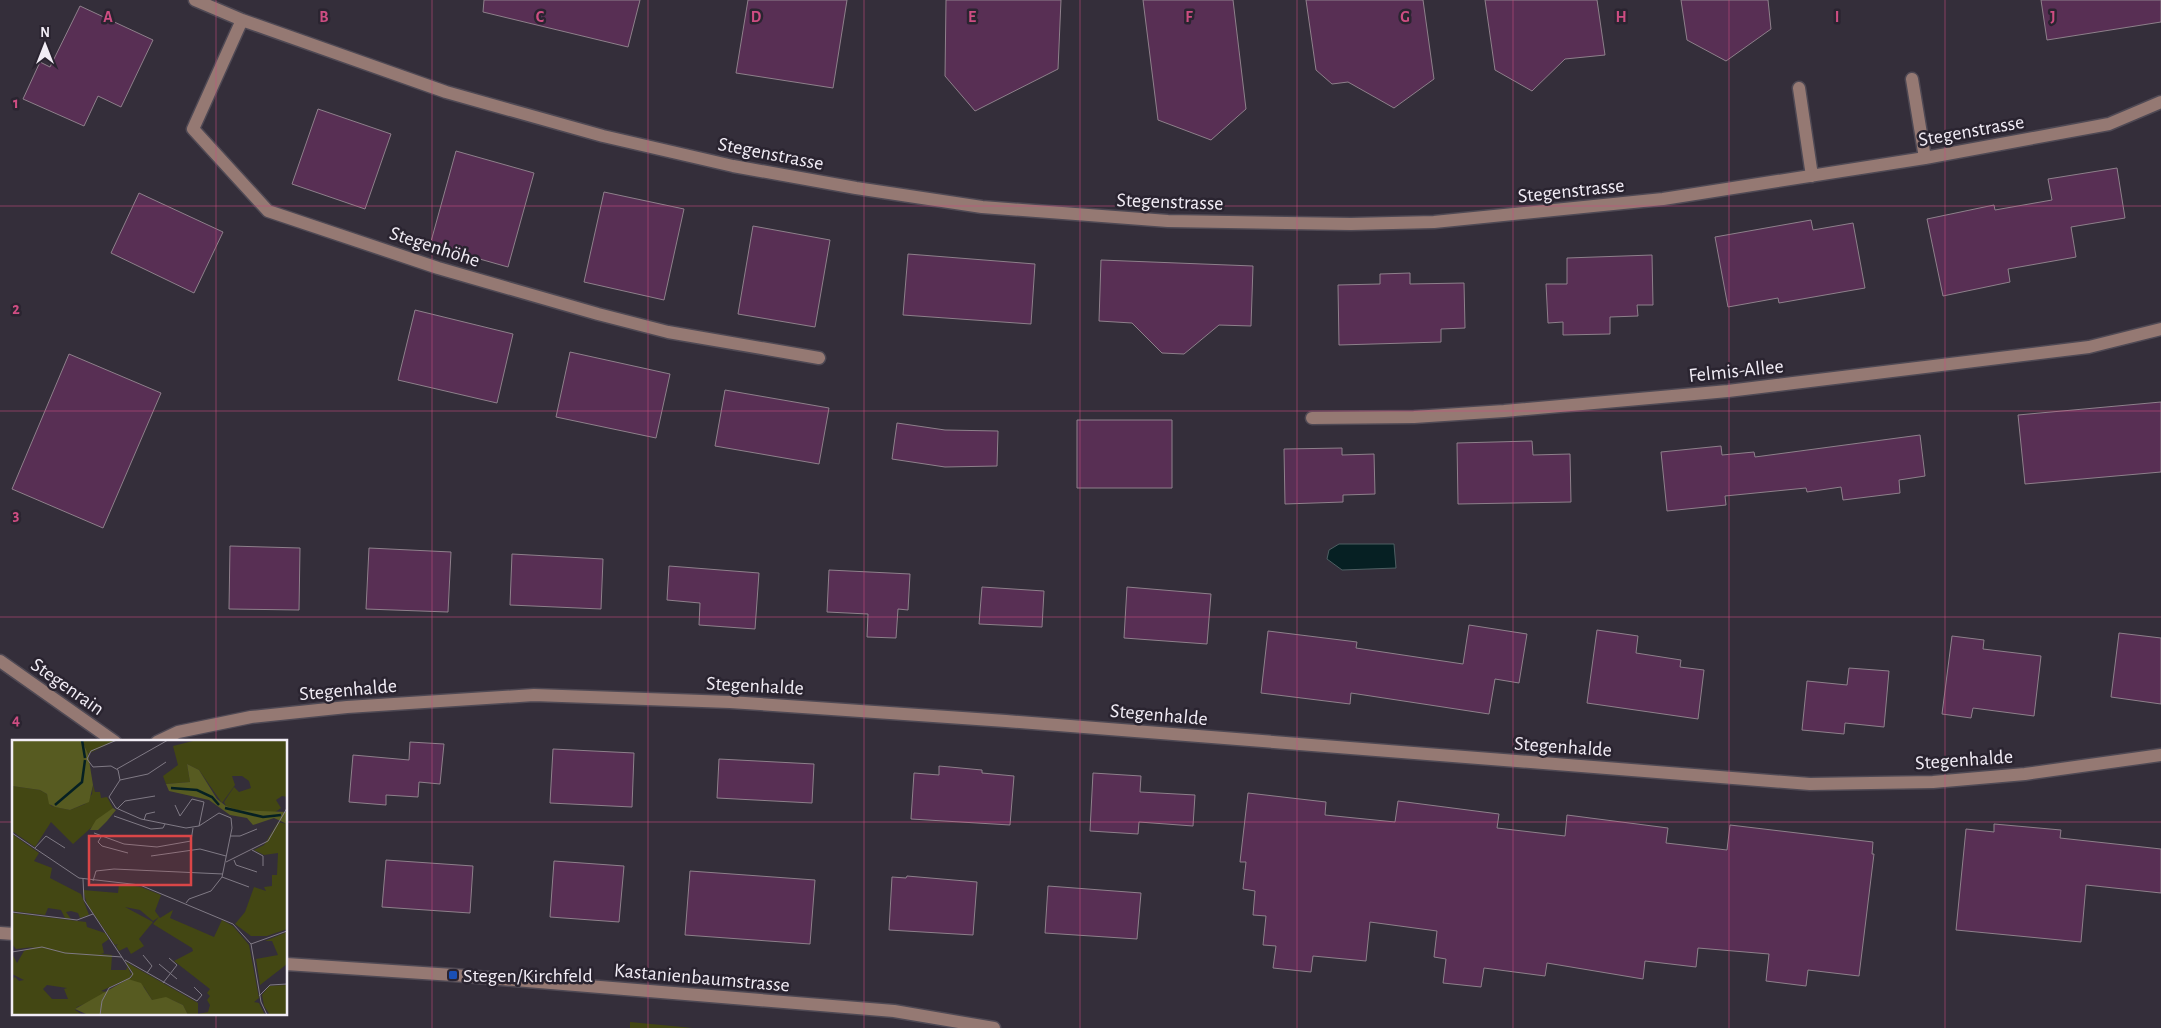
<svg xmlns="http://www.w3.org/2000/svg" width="2161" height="1028" font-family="'Alegreya Sans',sans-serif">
  <rect width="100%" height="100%" fill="#342e3a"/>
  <!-- green -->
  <path fill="#434713" d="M 630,1022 L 693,1028 L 630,1028 Z"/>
  <!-- water -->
  <path fill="#062023" stroke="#4d5e62" d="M 1339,544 L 1394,544 L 1396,568 L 1342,570 L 1327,559 L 1329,550 Z"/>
  <!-- building -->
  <path fill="#582f54" stroke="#8e808b" d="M 484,0 L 640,0 L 628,47 L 483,12 Z
    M 748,0 L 847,0 L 833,88 L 736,73 Z
    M 946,0 L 1061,0 L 1058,69 L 975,111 L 945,76 Z
    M 1143,0 L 1233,0 L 1246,109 L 1211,140 L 1158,120 Z
    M 1306,0 L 1423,0 L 1434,79 L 1394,108 L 1348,82 L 1332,84 L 1316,70 Z
    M 1485,0 L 1597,0 L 1605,55 L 1565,59 L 1532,91 L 1495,70 Z
    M 1681,0 L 1768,0 L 1771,29 L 1726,61 L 1687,40 Z
    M 2041,0 L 2161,0 L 2161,22 L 2047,40 Z
    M 80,6 L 153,40 L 121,107 L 98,96 L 84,126 L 23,99 L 40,62 L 50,67 Z
    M 318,109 L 391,134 L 365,209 L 292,184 Z
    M 456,151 L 534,173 L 508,267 L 430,245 Z
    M 2117,168 L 2125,218 L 2071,227 L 2076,257 L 2008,269 L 2010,282 L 1943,296 L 1927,219 L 1994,205 L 1995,210 L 2052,200 L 2048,179 Z
    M 604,192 L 684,209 L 664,300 L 584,282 Z
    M 139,193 L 223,232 L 194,293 L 111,253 Z
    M 1811,220 L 1813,230 L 1853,223 L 1865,288 L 1779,303 L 1778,298 L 1728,307 L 1715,237 Z
    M 753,226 L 830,240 L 815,327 L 738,314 Z
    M 908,254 L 1035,264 L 1031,324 L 903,315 Z
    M 1652,255 L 1653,305 L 1637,305 L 1638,316 L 1610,317 L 1610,334 L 1563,335 L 1563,322 L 1548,323 L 1546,284 L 1567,284 L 1567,258 Z
    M 1101,260 L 1253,266 L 1251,326 L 1219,325 L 1184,354 L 1162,353 L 1132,323 L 1099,321 Z
    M 1410,273 L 1410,284 L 1464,283 L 1465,328 L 1441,329 L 1441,342 L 1339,345 L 1338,285 L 1380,284 L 1380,274 Z
    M 415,310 L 513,334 L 497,403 L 398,380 Z
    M 570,352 L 670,374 L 656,438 L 556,417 Z
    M 69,354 L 161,393 L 103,528 L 12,489 Z
    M 725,390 L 829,408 L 819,464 L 715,446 Z
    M 2161,402 L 2161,472 L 2025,484 L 2018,415 Z
    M 1077,420 L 1172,420 L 1172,488 L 1077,488 Z
    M 897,423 L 945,430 L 998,431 L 997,466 L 945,467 L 892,459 Z
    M 1920,435 L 1925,476 L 1899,480 L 1900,493 L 1843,500 L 1841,487 L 1807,492 L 1806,488 L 1725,496 L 1726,505 L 1667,511 L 1661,452 L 1721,446 L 1722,455 L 1754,452 L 1755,457 Z
    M 1532,441 L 1533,455 L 1570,454 L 1571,502 L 1458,504 L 1457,443 Z
    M 1342,448 L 1342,455 L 1374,454 L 1375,494 L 1343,495 L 1343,502 L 1285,504 L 1284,449 Z
    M 230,546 L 300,548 L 299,610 L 229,609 Z
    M 369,548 L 451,552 L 448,612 L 366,609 Z
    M 512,554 L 603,559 L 601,609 L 510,605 Z
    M 669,566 L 759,573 L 755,629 L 699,625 L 700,603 L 667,600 Z
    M 829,570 L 910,574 L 908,610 L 898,609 L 896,638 L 867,637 L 868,614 L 827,612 Z
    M 982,587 L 1044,591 L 1042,627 L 979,624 Z
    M 1127,587 L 1211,594 L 1207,644 L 1124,638 Z
    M 1469,625 L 1527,634 L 1519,683 L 1495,679 L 1489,714 L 1351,693 L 1350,704 L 1261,693 L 1268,631 L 1357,642 L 1356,648 L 1463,664 Z
    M 1597,630 L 1638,636 L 1636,653 L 1681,660 L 1680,667 L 1704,670 L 1698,719 L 1587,703 Z
    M 2119,633 L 2161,638 L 2161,704 L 2111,697 Z
    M 1952,636 L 1984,640 L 1983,649 L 2041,656 L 2034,716 L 1973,708 L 1971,718 L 1942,714 Z
    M 1849,668 L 1889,671 L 1884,727 L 1845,723 L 1844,734 L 1802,730 L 1807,681 L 1847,685 Z
    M 410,742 L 444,744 L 440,784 L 419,782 L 418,797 L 386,795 L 386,805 L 349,802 L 353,755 L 409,760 Z
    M 553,749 L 634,753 L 632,807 L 550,803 Z
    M 719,759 L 814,764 L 812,803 L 717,798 Z
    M 939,766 L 982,770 L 982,773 L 1014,776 L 1010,825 L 911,819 L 914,773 L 939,775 Z
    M 1093,773 L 1141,776 L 1140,792 L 1195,795 L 1193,826 L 1139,822 L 1138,834 L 1090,831 Z
    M 1248,793 L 1326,802 L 1325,815 L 1395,822 L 1398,801 L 1499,814 L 1497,828 L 1565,836 L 1567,815 L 1668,828 L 1666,843 L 1727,850 L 1730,825 L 1873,842 L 1872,854 L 1874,854 L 1859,976 L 1808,970 L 1806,986 L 1766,981 L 1769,954 L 1698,948 L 1696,967 L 1645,961 L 1643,979 L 1547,963 L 1545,976 L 1484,968 L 1481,987 L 1443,983 L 1446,959 L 1434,957 L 1437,931 L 1370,922 L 1366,961 L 1313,956 L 1311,972 L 1273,968 L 1276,946 L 1263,945 L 1266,916 L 1253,915 L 1255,891 L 1243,889 L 1246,862 L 1240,862 Z
    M 1994,824 L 2061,830 L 2060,838 L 2161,849 L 2161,893 L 2086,885 L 2081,942 L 1956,930 L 1966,829 L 1994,832 Z
    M 386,860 L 473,866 L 470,913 L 382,907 Z
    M 554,861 L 624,866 L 619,922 L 550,917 Z
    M 690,871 L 815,880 L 810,944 L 685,935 Z
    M 907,876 L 977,882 L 973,935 L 889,930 L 892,877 L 906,878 Z
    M 1048,886 L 1141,893 L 1137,939 L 1045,933 Z"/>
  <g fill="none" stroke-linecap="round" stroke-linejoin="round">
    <!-- minor casing -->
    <g stroke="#4f4954" stroke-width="15">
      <path id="minor" d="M 195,0 L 242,20 L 446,92 L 603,136 L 733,166 L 856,188 L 982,207 L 1168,221 L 1351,224 L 1434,222 L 1663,199 L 1925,158 L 2109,124 L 2161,102
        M 242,20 L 193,129 L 268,211 L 438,268 L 598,314 L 668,332 L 819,358
        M 1912,79 L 1925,158
        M 1799,88 L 1812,176
        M 1312,418 L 1414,417 L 1504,411 L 1728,391 L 2089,347 L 2161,329
        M 0,661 L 115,742
        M 157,742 L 178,732 L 251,717 L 347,707 L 534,695 L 730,702 L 1006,721 L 1810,784 L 1933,782 L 2025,774 L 2161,755
        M 0,933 L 14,934
        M 286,964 L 453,975 L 894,1011 L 994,1028"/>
    </g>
    <!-- minor -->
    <use href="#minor" stroke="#957973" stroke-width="12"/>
  </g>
  <!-- grid -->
  <path fill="none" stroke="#ce4d82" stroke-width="1" stroke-opacity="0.55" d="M 216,0 L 216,742M 432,0 L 432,1028M 648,0 L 648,1028M 864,0 L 864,1028M 1080,0 L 1080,1028M 1297,0 L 1297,1028M 1513,0 L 1513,1028M 1729,0 L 1729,1028M 1945,0 L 1945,1028M 0,206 L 2161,206M 0,411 L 2161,411M 0,617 L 2161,617M 0,822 L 14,822M 286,822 L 2161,822M 216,1014 L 216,1028"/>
  <!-- markers -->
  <rect fill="#1a4fb4" stroke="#2a2430" stroke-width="2" x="448" y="970" width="10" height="10" rx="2.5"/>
  <g text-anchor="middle" stroke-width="5" stroke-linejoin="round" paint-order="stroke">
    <!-- street labels -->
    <g font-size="20" fill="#f2edf6" stroke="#2a2430">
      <text transform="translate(1971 130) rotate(-10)" y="7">Stegenstrasse</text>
      <text transform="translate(771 153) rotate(11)" y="7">Stegenstrasse</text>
      <text transform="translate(1571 190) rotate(-6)" y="7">Stegenstrasse</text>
      <text transform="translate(1170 201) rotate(2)" y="7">Stegenstrasse</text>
      <text transform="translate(435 246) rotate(18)" y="7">Stegenhöhe</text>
      <text transform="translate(1736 370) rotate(-6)" y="7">Felmis-Allee</text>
      <text transform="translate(755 685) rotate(3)" y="7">Stegenhalde</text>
      <text transform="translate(68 686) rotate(35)" y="7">Stegenrain</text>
      <text transform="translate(348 689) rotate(-5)" y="7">Stegenhalde</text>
      <text transform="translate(1159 714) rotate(5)" y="7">Stegenhalde</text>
      <text transform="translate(1563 746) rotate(4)" y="7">Stegenhalde</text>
      <text transform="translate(1964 759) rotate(-4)" y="7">Stegenhalde</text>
      <text transform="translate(702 977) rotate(5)" y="7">Kastanienbaumstrasse</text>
    </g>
    <!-- poi labels -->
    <g font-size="20" fill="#f2edf6" stroke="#2a2430" text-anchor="start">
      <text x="463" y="982">Stegen/Kirchfeld</text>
    </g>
  </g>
  <!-- overview -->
  <g transform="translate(12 740)">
    <rect width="275" height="275" fill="#342e3a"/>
    <path d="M 70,0 L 104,0 L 76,14 ZM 185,0 L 275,0 L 275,57 L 270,56 L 264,60 L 269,68 L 262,73 L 225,70 L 214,66 L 212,62 L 222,47 L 227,52 L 239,48 L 237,41 L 230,36 L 220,36 L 223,45 L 210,63 L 187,30 L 175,24 L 178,42 L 154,44 L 151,36 L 166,25 L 161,6 ZM 81,45 L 83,52 L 88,52 L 89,58 L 95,57 L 101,68 L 61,104 L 39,82 L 23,107 L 0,91 L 0,46 L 28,50 L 35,54 L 39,66 L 58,70 L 73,64 L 80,54 ZM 266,82 L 275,84 L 275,189 L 255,196 L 239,196 L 223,184 L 233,172 L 242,147 L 254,151 L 252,147 L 260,146 L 260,135 L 265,135 L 266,113 L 252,115 L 242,110 L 252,105 ZM 0,94 L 27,113 L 22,121 L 40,128 L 38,138 L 69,154 L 77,175 L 68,178 L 66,173 L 59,171 L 54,172 L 59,179 L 53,178 L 49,170 L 36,168 L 33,175 L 0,171 ZM 107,144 L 129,147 L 149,155 L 143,171 L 148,178 L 161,170 L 158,178 L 202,197 L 210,180 L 221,186 L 237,205 L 247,258 L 242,262 L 247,263 L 253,275 L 176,275 L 171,265 L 158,259 L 140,260 L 132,247 L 116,239 L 120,237 L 114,222 L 186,263 L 186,274 L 196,272 L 198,265 L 195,260 L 198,256 L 195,253 L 198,249 L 162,221 L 181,211 L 180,208 L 141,184 L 147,177 L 141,181 L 128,170 L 113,167 L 141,182 L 127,199 L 132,206 L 119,214 L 115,207 L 107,211 L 104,206 L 106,204 L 103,205 L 75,164 L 71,150 L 106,153 ZM 0,173 L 74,182 L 75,187 L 93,193 L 97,199 L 90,204 L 92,213 L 89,214 L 100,215 L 99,230 L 114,230 L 116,226 L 120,231 L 118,238 L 89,251 L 94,252 L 94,255 L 65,267 L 63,270 L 71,275 L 0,275 L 0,239 L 3,237 L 7,241 L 12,240 L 0,234 L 0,214 L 5,223 L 12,211 L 22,207 L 4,209 L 0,204 ZM 35,245 L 55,248 L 52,249 L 56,259 L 40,259 L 31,249 ZM 275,192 L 275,224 L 248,245 L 244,219 L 266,215 L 260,201 L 253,201 ZM 275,245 L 275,275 L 258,275 L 252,266 L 250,255 L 257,246 Z" fill="#434713" fill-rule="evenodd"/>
    <path d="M 0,0 L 70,0 L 76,14 L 81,45 L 77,62 L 58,70 L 43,67 L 37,64 L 35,54 L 28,50 L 0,46 ZM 175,24 L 187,30 L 205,59 L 214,66 L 226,70 L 275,72 L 275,84 L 262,78 L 241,85 L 235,78 L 218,75 L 197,60 L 157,51 L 154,44 L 178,42 ZM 101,68 L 104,70 L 95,81 L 86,90 L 78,90 L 84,80 ZM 116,239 L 129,243 L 140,260 L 154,257 L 171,265 L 176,275 L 74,274 L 63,269 Z" fill="#575b21"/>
    <path fill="none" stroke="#062023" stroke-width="2.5" d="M 70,0 L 73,18M 159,48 L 185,50 L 200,57 L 207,65M 43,65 L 70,42 L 73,20M 213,68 L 251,77 L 269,75"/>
    <path fill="none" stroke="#807a85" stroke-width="1" d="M 105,0 L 79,11 L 75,19 L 81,27 L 99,26 L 106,30 L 108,40 L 97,57 L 104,68 L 129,79 L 174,88 L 187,86 L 207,73 L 219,78 L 220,88 L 210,137 L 199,151 L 177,159 L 174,163M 105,29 L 156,0M 108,40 L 136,34 L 154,22M 163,65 L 168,76 L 180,59 L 192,62 L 187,86M 105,69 L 113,61 L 143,56M 102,76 L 139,89 L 151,88 L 153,84M 132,80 L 134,74 L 143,72M 0,93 L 67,138 L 128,145 L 221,184 L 239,204 L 249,262 L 255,275M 82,93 L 112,104 L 145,107 L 179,101 L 181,88M 218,96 L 228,96 L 245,89M 89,97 L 86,102 L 90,106 L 116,113M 23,108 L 34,96 L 53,108M 240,110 L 251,116 L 251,126M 139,116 L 188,109 L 214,116M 222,120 L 224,125 L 245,132M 214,122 L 256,101 L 275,68M 210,137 L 237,147M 71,139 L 72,160 L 121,234 L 118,238 L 97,248 L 90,261 L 88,275M 81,141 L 84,131 L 102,129 L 211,134M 0,172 L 65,180 L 81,174M 239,204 L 275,191M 0,212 L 30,207 L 53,213 L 110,217M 131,215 L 140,226 L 135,233M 113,220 L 185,261 L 190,255 L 182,247M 147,224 L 165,239M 151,243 L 165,225 L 157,218M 247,256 L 258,245 L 275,244"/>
    <path fill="#da4647" fill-opacity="0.15" stroke="#da4647" stroke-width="2.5" d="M 77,96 L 179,96 L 179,145 L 77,145 Z"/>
    <rect width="275" height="275" fill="none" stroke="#f2edf6" stroke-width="2.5"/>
  </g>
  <g font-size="16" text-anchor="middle" font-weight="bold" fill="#ce4d82" stroke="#2a2430" stroke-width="5" stroke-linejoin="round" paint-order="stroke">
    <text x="108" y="22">A</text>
    <text x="324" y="22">B</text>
    <text x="540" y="22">C</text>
    <text x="756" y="22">D</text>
    <text x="972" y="22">E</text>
    <text x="1189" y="22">F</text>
    <text x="1405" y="22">G</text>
    <text x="1621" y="22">H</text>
    <text x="1837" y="22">I</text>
    <text x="2053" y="22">J</text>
    <text x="16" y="108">1</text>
    <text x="16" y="314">2</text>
    <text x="16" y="520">3</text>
    <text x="16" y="725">4</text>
  </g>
  <!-- north arrow -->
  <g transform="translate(45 45)" stroke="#2a2430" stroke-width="4" paint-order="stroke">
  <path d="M0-4L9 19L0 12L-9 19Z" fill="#f2edf6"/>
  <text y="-8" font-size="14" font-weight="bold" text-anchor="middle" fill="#f2edf6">N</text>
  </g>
</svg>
